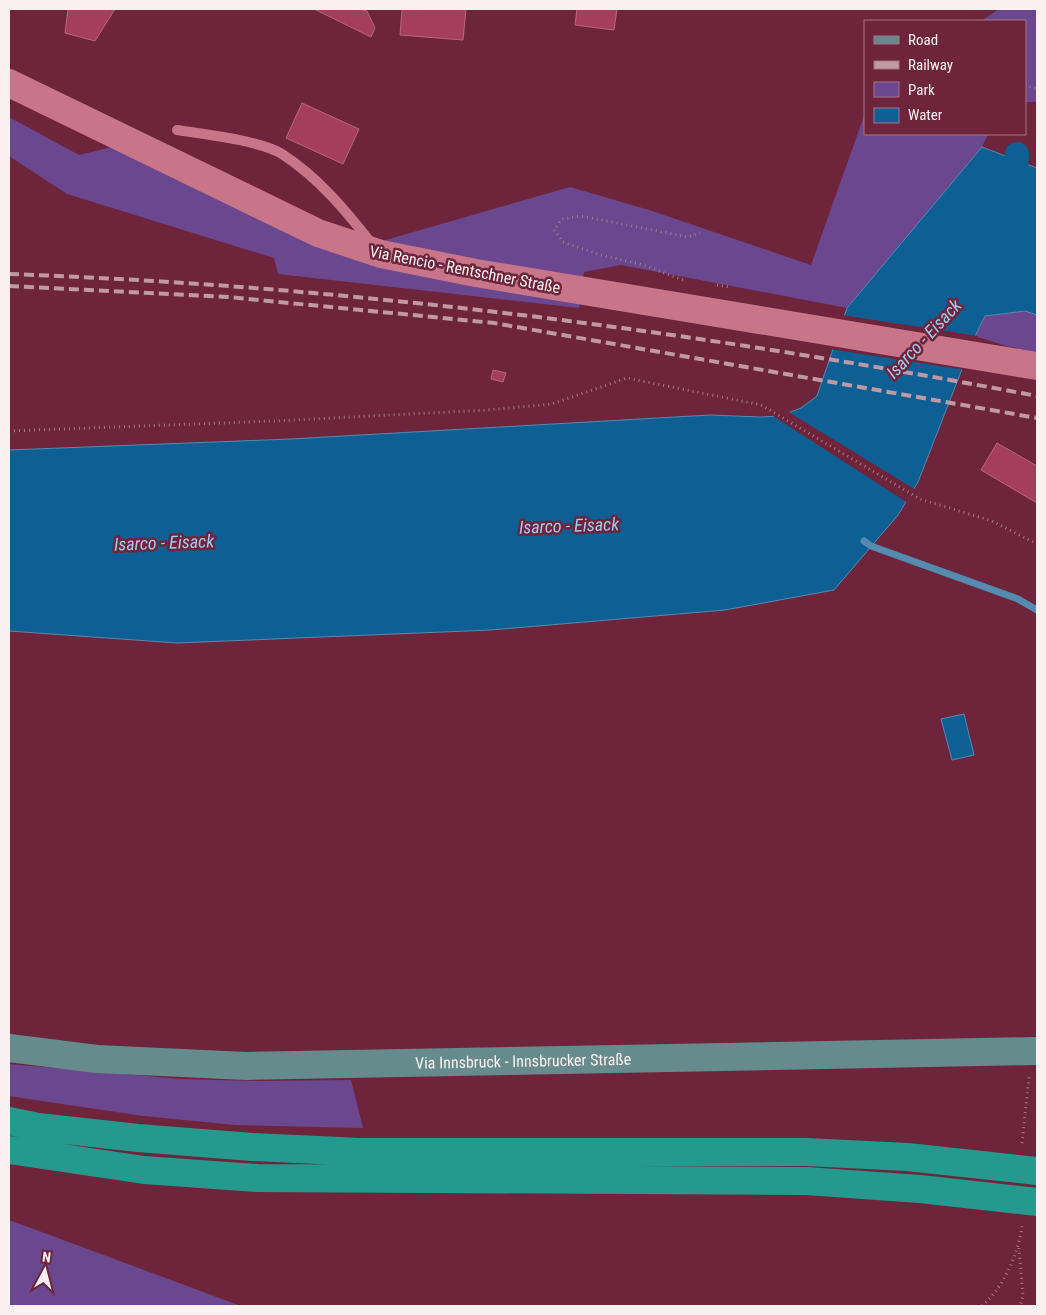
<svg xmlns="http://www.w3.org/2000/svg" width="1046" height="1315" font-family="'Roboto Condensed',sans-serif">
  <rect width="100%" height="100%" fill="#6e243b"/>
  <!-- green -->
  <path fill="#6a478f" d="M 999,9 L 1037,9 L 1037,102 L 1025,102 L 1025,21 L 981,21 Z
    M 865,113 L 865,134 L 988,134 L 982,147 L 847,308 L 621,265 L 584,272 L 579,308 L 278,274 L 274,258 L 67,194 L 9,156 L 9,117 L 79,155 L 112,147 L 344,252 L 570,187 L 649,210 L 811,265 Z
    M 1025,311 L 1037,315 L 1037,352 L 1006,346 L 975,336 L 985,316 Z
    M 9,1064 L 181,1079 L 257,1081 L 351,1080 L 363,1128 L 235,1125 L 143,1116 L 15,1097 L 9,1096 Z
    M 9,1220 L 31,1228 L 241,1306 L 9,1306 Z"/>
  <!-- water -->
  <path fill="#0e5f93" stroke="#558bb0" d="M 982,147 L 1037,168 L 1037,315 L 1025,311 L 985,316 L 975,336 L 918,482 L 898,515 L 834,590 L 725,610 L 491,630 L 177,643 L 9,631 L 9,450 L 291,439 L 710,415 L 760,417 L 780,416 L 801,408 L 817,396 L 847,308 Z
    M 964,714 L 974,755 L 952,760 L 941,719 Z"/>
  <!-- pier -->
  <path fill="#6e243b" d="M 842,315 L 978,336 L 965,370 L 830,349 Z
    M 787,411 L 916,490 L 908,503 L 770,414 Z"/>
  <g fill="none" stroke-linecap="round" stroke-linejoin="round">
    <!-- stream -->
    <path stroke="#558bb0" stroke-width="7" d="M 864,541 L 871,546 L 1018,599 L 1037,610"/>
    <!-- canal -->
    <path stroke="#0e5f93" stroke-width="24" d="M 1016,192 L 1017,154"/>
  </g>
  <!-- building -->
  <path fill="#a53e5d" stroke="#b9677c" d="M 68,9 L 115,9 L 95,41 L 65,33 Z
    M 314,9 L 360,9 L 367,11 L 375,28 L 371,37 Z
    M 402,9 L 466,9 L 463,40 L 400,35 Z
    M 577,9 L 617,9 L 614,30 L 575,25 Z
    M 302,103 L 359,129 L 343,164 L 286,138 Z
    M 493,370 L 506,373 L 503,382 L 491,379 Z
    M 997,443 L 1037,466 L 1037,503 L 981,470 Z"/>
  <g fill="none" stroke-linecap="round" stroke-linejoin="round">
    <!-- path -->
    <path stroke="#a87887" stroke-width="3" stroke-dasharray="1 4" stroke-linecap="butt" d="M 1025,85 L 1037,89
      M 683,280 L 643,265 L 601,255 L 563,242 L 554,230 L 562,219 L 581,216 L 688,237 L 700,233
      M 717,285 L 730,287
      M 9,431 L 274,421 L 487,410 L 552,404 L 627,378 L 761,405 L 920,499 L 992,521 L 1037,544
      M 1022,1143 L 1029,1077
      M 1019,1248 L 1023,1296 L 1020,1306
      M 982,1306 C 1004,1287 1018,1254 1022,1226"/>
    <!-- lane -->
    <path stroke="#c8758a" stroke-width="10" d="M 177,130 C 203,134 262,141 282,154 C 318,177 346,211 372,244"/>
    <!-- secondary -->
    <path stroke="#c8758a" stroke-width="28" d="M 9,83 L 318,233 L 381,254 L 476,273 L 1037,366"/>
    <!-- primary -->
    <path stroke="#668b8c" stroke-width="28" id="s1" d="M 9,1048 L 97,1059 L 246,1066 L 1037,1051"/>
    <!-- highway -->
    <path stroke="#25998d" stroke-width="28" d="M 9,1121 L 38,1127 L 138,1138 L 252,1147 L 360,1152 L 806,1152 L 907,1157 L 1037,1171
      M 9,1150 L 144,1170 L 257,1178 L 806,1181 L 920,1189 L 1037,1202"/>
    <!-- rail -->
    <path stroke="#bf9aa4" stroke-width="4" stroke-dasharray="10 5" stroke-linecap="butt" d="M 9,274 C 354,286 698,332 1037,396
      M 9,286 L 228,297 L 494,323 L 1037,418"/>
  </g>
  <g text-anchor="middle" stroke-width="5" stroke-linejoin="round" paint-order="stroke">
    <!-- street labels -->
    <g font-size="16" fill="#fbf1f3" stroke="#6e243b">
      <text transform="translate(465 269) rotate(11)" y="6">Via Rencio - Rentschner Straße</text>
      <text dy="6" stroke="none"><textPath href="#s1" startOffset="515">Via Innsbruck - Innsbrucker Straße</textPath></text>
    </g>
    <!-- water labels -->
    <g font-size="18" font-style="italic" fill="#a0caee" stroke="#6e243b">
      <text transform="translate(924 339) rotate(-47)" y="6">Isarco - Eisack</text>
      <text transform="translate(569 526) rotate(-2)" y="6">Isarco - Eisack</text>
      <text transform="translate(164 543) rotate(-2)" y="6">Isarco - Eisack</text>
    </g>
  </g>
  <!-- border -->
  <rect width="1046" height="1315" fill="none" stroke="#fbf1f3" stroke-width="20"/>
  <!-- legend -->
  <rect x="864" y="20" width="162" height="115" fill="#6e243b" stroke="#a67685"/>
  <rect x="874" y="36" width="25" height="8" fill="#668b8c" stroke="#a67685"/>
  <text x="908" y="45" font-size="15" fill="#fbf1f3">Road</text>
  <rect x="874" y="61" width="25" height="8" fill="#bf9aa4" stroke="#a67685"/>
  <text x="908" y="70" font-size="15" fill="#fbf1f3">Railway</text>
  <rect x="874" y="82" width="25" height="15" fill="#6a478f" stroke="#a67685"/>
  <text x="908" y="95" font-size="15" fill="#fbf1f3">Park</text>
  <rect x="874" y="108" width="25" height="15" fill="#0e5f93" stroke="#a67685"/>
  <text x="908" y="120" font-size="15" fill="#fbf1f3">Water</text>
  <!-- north arrow -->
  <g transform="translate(45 1270) rotate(7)" stroke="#6e243b" stroke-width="4" paint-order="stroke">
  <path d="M0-4L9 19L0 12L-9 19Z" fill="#fbf1f3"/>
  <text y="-8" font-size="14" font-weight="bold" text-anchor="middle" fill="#fbf1f3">N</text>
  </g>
</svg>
